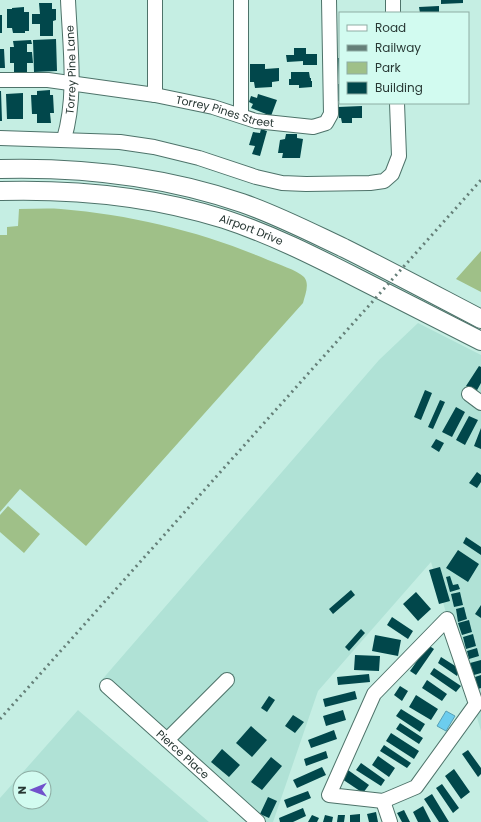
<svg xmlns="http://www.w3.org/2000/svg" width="481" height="822" font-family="Poppins,sans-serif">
  <rect width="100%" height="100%" fill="#c5eee3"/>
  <!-- built -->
  <path fill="#b0e2d6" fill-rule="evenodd" d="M 418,323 L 481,355 L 481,731 L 431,562 L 318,691 L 273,822 L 263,822 L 100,682 L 379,360 Z
    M 78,710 L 79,711 L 209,822 L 0,822 L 0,798 ZM 20,778 L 44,778 L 44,802 L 20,802 Z"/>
  <!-- green -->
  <path fill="#9fc088" d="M 19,209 C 33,209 47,208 61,209 C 132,215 203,232 268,260 C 277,264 297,270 304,277 C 310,284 305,295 303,303 L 86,546 L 20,489 L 0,512 L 0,235 L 7,235 L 7,227 L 18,226 Z
    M 481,251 L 481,292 L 456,279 Z
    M 8,506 L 40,534 L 24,553 L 0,532 L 0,515 Z"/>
  <!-- water -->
  <path fill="#6ccdee" stroke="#57a0b6" d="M 446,711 L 455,716 L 446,731 L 437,726 Z"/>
  <!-- building -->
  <path fill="#01474b" d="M 441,0 L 463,0 L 463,3 L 441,4 Z
    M 39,3 L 52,3 L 52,9 L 56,9 L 56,20 L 53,21 L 53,36 L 40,36 L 40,24 L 32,24 L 32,14 L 40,14 Z
    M 439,6 L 439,13 L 420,13 L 419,7 Z
    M 24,7 L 24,12 L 29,12 L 29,31 L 25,31 L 25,33 L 13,33 L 12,28 L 7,28 L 7,9 L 12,9 L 12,8 Z
    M 0,15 L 2,15 L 2,33 L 0,33 Z
    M 56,39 L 57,71 L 34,72 L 33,40 Z
    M 31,40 L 32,44 L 27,44 L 27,52 L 32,52 L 33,63 L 27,63 L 27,73 L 14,73 L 14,63 L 10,63 L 10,47 L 14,47 L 13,41 Z
    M 294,48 L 306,48 L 306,54 L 317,54 L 317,65 L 303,65 L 303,61 L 287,62 L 286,55 L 294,55 Z
    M 0,49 L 4,49 L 5,68 L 0,68 Z
    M 338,58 L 340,58 L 340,79 L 339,79 Z
    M 250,64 L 265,64 L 265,69 L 279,68 L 279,81 L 272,82 L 272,87 L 255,88 L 254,82 L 250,82 Z
    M 291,72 L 309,72 L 310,78 L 311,78 L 311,81 L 312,81 L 312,87 L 299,88 L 299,85 L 289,85 L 289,79 L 291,79 Z
    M 337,84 L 340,84 L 340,101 L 337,101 Z
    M 50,90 L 50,95 L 53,95 L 54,113 L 50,113 L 51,123 L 37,123 L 37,114 L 32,114 L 31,95 L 37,95 L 37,91 Z
    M 0,91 L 1,91 L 2,121 L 0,121 Z
    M 23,93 L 23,119 L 7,119 L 6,94 Z
    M 258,94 L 277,100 L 271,116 L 251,108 L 253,104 L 249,102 L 251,96 L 257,98 Z
    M 362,106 L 362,118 L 352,118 L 352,123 L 342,123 L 341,118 L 339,118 L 338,107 Z
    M 261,129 L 267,131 L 260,156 L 252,154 L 255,146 L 249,145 L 253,132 L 260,133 Z
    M 286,134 L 297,134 L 297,138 L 303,139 L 300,158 L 282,158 L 283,153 L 278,153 L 280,140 L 285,139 Z
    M 479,366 L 481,367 L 481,383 L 476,392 L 466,386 Z
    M 425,390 L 432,393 L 421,420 L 414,417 Z
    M 440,400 L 445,402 L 433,429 L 428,427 Z
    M 456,407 L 465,412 L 452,437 L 442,432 Z
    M 469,416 L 478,420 L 465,445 L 456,440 Z
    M 481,428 L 481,449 L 474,446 Z
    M 436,439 L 444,443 L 439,452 L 431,447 Z
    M 477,472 L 481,475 L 481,482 L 477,488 L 469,483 Z
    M 466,537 L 481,547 L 481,555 L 463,543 Z
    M 458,550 L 479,564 L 468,582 L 446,568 Z
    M 440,567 L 450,601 L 439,604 L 429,570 Z
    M 450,576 L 453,585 L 458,584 L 460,589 L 450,592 L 446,577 Z
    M 351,590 L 355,595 L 333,614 L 329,609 Z
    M 416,592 L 431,609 L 418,621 L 403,604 Z
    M 460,592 L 463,605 L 454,607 L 451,594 Z
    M 481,605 L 481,618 L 475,614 Z
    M 464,607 L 467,619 L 458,622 L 456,609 Z
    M 392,617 L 413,631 L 408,639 L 387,625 Z
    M 469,620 L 472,632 L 462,635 L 458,623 Z
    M 361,629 L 365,633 L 349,651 L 345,647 Z
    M 473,634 L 476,646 L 466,649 L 463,637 Z
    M 375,635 L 401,640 L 398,656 L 372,651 Z
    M 428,645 L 434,649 L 416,675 L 410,671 Z
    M 477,648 L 479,656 L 469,659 L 467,651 Z
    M 355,655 L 380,656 L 379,671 L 354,670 Z
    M 441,657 L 460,669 L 457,676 L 438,663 Z
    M 481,660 L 481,673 L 474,675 L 470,663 Z
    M 434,668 L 461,686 L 456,692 L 430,674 Z
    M 369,674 L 370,682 L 338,685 L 337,677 Z
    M 481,675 L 481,688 L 478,689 L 475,677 Z
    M 427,680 L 447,694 L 442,701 L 422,688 Z
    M 400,686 L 408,691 L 402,701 L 394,695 Z
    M 355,691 L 357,699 L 325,707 L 323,699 Z
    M 416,695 L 438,709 L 431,720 L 409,707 Z
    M 269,696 L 275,700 L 267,712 L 261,708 Z
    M 401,709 L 425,724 L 420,732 L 396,716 Z
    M 343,710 L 346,720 L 326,726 L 323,716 Z
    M 293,715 L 304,722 L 295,733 L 285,726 Z
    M 400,723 L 423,738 L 419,744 L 396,729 Z
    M 251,726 L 267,740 L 252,757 L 236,743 Z
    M 334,730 L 337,739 L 311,748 L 308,740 Z
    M 391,733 L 419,751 L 414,759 L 386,741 Z
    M 384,745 L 411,763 L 407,768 L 380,751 Z
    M 222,749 L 240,765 L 229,777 L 211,762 Z
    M 468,750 L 481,768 L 481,774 L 478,777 L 462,754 Z
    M 326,751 L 328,758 L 306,766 L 304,759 Z
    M 378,756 L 395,768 L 389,777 L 372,765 Z
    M 271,757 L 282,766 L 262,790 L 251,782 Z
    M 361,763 L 385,780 L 381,786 L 356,770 Z
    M 322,767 L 326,775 L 297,788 L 293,780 Z
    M 454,769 L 470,792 L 461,799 L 445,776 Z
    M 348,770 L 369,785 L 363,793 L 342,779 Z
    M 442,784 L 459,808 L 453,813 L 436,788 Z
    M 308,791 L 311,798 L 287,808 L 284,800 Z
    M 432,794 L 449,822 L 439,822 L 424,799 Z
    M 268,797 L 277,801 L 269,818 L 260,814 Z
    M 423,806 L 431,822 L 418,822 L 413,812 Z
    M 303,808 L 306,816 L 293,822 L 280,822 L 279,818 Z
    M 404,810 L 410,822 L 402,822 L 397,813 Z
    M 376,812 L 378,822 L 369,822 L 367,814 Z
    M 360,814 L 360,822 L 350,822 L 350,815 Z
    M 312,815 L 319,818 L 317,822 L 308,822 Z
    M 325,815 L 333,817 L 332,822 L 323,822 Z
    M 338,815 L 345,815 L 344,822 L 337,822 Z"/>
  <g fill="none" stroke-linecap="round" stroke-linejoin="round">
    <!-- minor casing -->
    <g stroke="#4e736a" stroke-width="16">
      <g id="minor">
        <path d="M 155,0 L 155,95"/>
        <path d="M 393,0 L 393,13"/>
        <path id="s1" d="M 0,80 L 48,80 L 155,95 L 213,107 L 256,121 L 313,127 L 326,123 L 331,114 L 329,0"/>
        <path d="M 241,115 L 241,0"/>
        <path d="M 0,138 L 120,142 L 154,147 L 199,158 L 256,177 L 282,183 L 306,184 L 370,183 L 384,181 L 392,174 L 399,156 L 397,103"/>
        <path id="s2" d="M 64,139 C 77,95 70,46 68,0"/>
        <path d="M 469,394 L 481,403"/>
        <path d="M 447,619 L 476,704 L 416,787 L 383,801 L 329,795 L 374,694 Z"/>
        <path id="s3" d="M 107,686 L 258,822"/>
        <path d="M 167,740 L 227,680"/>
        <path d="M 383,801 L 390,822"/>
      </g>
    </g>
    <!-- major casing -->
    <g stroke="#4e736a" stroke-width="20">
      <g id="major">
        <path d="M 0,169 C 82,167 163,176 242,203 C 277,215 310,232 344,248 C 390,271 435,295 481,319"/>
        <path id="s4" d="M 0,191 C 76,189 151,196 224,219 C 270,234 314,256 357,278 C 398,299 440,320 481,341"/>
      </g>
    </g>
    <!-- minor -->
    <use href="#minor" stroke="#fff" stroke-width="14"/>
    <!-- major -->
    <use href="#major" stroke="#fff" stroke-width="18"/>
    <!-- rail -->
    <path stroke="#657f78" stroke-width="3" stroke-dasharray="2 4" stroke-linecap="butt" d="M 0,719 L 481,180"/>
  </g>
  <g text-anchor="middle" stroke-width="4" stroke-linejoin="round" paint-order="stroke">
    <!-- street labels -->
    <g font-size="11" fill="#273733" stroke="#d2fbf0">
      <text dy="4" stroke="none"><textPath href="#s2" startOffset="70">Torrey Pine Lane</textPath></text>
      <text dy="4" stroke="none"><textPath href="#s1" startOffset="228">Torrey Pines Street</textPath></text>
      <text dy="4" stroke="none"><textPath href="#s4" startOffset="256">Airport Drive</textPath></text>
      <text dy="4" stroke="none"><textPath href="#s3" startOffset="102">Pierce Place</textPath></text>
    </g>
  </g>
  <!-- legend -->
  <rect x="339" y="12" width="130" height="92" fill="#d2fbf0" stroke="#8eada4"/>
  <rect x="347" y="25" width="20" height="6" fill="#ffffff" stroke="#8eada4"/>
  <text x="375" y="32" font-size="12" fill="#273733">Road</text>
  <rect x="347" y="45" width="20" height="6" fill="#657f78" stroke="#8eada4"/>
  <text x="375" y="52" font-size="12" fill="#273733">Railway</text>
  <rect x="347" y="62" width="20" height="12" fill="#9fc088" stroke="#8eada4"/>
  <text x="375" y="72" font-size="12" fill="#273733">Park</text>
  <rect x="347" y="82" width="20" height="12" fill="#01474b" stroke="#8eada4"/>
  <text x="375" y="92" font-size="12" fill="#273733">Building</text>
  <!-- north arrow -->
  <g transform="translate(32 790) rotate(269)"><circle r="19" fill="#d2fbf0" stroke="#8eada4"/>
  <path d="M0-3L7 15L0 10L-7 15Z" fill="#7152cc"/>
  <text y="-6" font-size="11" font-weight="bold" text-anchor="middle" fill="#273733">N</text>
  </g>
</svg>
